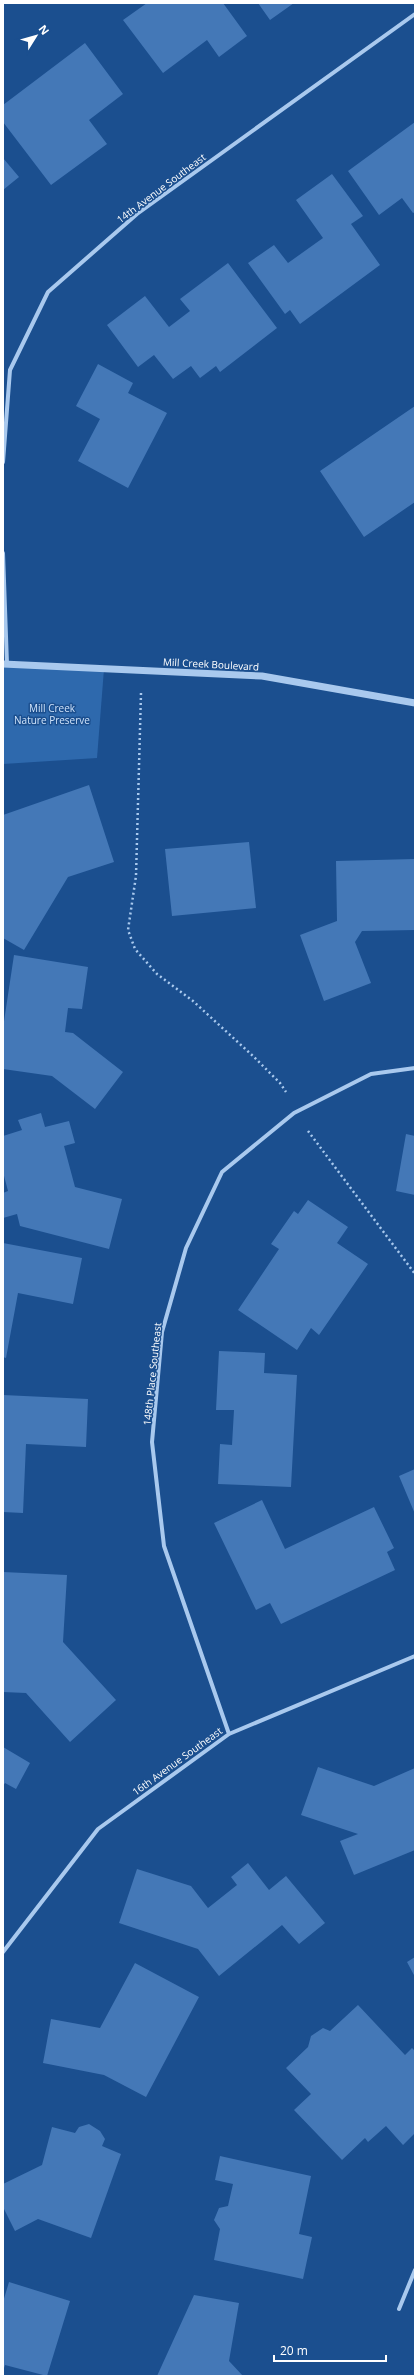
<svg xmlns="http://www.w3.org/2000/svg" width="418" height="2379" font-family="'Open Sans',sans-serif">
  <rect width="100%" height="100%" fill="#1b4f8f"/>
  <!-- green -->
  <path fill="#2e69ad" d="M 3,664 L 104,669 L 97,758 L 3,764 Z"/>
  <!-- building -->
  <path fill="#4478b7" d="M 147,3 L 223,3 L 247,36 L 219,57 L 207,40 L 163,73 L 123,20 Z
    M 258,3 L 294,3 L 270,20 Z
    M 85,43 L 123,94 L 89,120 L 107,144 L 51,185 L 3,122 L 3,105 Z
    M 415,122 L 415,212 L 413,213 L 402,198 L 379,215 L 348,171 Z
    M 3,158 L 19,177 L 3,190 Z
    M 332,174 L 363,216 L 351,224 L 380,265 L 300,324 L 290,310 L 285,314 L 248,263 L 274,245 L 288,263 L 323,238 L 296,200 Z
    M 228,263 L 277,328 L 220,372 L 216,366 L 200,378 L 191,366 L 173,379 L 154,355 L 138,367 L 107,325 L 145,296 L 169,327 L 190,311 L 180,299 Z
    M 98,364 L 133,383 L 128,393 L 167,413 L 128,488 L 78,461 L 100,419 L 76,406 Z
    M 415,406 L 415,502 L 364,537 L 320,471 Z
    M 89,785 L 114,862 L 68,877 L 24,950 L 3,938 L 3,815 Z
    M 249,842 L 256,908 L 172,916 L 165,849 Z
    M 415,859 L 415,930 L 362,931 L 355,942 L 371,983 L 324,1001 L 300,935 L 337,921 L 336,861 Z
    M 14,955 L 88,967 L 82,1009 L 68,1008 L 65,1032 L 73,1033 L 123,1072 L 95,1109 L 52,1076 L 3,1069 L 3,1028 Z
    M 41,1113 L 45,1127 L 69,1121 L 75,1143 L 64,1146 L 75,1187 L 122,1199 L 109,1249 L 20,1226 L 17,1214 L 3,1218 L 3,1193 L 8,1191 L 3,1172 L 3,1136 L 22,1130 L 18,1120 Z
    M 406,1134 L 415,1136 L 415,1195 L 396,1191 Z
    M 308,1200 L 348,1227 L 337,1243 L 368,1264 L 319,1335 L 311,1328 L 297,1350 L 238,1310 L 279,1249 L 271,1244 L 294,1211 L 298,1214 Z
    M 3,1243 L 82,1258 L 73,1304 L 18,1293 L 6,1358 L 3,1357 Z
    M 219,1351 L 265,1353 L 264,1373 L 297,1375 L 291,1487 L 218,1484 L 220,1444 L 232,1445 L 234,1410 L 216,1410 Z
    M 3,1395 L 88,1399 L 86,1447 L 26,1444 L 23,1513 L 3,1512 Z
    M 415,1469 L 415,1514 L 399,1476 Z
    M 262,1500 L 285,1549 L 374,1507 L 394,1548 L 387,1552 L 395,1570 L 281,1624 L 270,1603 L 256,1610 L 214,1523 Z
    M 3,1572 L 67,1575 L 63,1642 L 116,1700 L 70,1742 L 26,1693 L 3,1692 Z
    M 3,1747 L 30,1763 L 16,1789 L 5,1783 L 3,1786 Z
    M 318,1767 L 374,1786 L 415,1768 L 415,1850 L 354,1875 L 340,1841 L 358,1834 L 301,1815 Z
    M 248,1863 L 269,1890 L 286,1876 L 325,1923 L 299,1944 L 282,1925 L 219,1976 L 198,1949 L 119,1923 L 137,1869 L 191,1886 L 208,1908 L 237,1885 L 231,1877 Z
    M 415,1957 L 415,1977 L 407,1962 Z
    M 135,1963 L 199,1997 L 146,2097 L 104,2075 L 43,2063 L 51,2019 L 100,2028 Z
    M 358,2005 L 405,2055 L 412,2048 L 415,2051 L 415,2133 L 403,2145 L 386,2126 L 368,2142 L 365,2138 L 342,2160 L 294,2110 L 311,2094 L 286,2068 L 308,2047 L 311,2036 L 323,2028 L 330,2031 Z
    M 89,2124 L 100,2131 L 105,2139 L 102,2146 L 121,2154 L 91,2238 L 38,2219 L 15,2231 L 3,2207 L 3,2184 L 42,2165 L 52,2127 L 75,2133 L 79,2127 Z
    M 220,2156 L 311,2176 L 299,2234 L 312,2237 L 303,2279 L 214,2260 L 220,2229 L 214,2220 L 219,2208 L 228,2206 L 233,2184 L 215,2180 Z
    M 9,2282 L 70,2301 L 47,2376 L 5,2365 L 3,2371 L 3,2302 Z
    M 194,2295 L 239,2303 L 229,2361 L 243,2376 L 157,2376 Z"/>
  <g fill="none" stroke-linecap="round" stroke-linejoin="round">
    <!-- path -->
    <path stroke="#a9c9ee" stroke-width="2.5" stroke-dasharray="2 3" stroke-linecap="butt" d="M 141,693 L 136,876 L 128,930 L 135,949 L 157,974 L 193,1001 L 253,1056 L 280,1083 L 286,1092
      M 308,1131 L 415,1274"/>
    <!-- minor -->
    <path stroke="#a9c9ee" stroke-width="4" d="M 3,462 L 10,370 L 48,292 L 137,214 L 415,14
      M 3,553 L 7,664
      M 229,1734 L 164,1546 L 152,1442 L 162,1332 L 186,1248 L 222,1172 L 294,1113 L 371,1074 L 415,1068
      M 3,1952 L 98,1829 L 229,1734 L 415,1656
      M 399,2309 L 415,2270"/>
    <!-- tertiary -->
    <path stroke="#a9c9ee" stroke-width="7" d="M 3,664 L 262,676 L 415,703"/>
  </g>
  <g text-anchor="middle" stroke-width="3" stroke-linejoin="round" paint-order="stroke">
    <!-- street labels -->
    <g font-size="10" fill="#fff" stroke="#1b4f8f">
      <text transform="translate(161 188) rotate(-37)" y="4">14th Avenue Southeast</text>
      <text transform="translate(211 664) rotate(3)" y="4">Mill Creek Boulevard</text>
      <text transform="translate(152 1374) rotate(-84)" y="4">148th Place Southeast</text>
      <text transform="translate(177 1761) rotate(-36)" y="4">16th Avenue Southeast</text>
    </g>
    <!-- park labels -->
    <g font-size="10" fill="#cfe3fa" stroke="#1b4f8f">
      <text x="52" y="712">Mill Creek<tspan x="52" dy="12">Nature Preserve</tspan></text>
    </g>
  </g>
  <!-- border -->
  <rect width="418" height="2379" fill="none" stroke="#ffffff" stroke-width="8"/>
  <!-- north arrow -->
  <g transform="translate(36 36) rotate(53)" stroke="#1b4f8f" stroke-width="3" paint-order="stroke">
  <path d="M0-3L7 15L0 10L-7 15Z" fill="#ffffff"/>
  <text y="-6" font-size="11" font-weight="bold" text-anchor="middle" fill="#ffffff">N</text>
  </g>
  <!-- scale -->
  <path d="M274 2355v6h112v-6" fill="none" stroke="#ffffff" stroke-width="2"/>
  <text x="280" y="2355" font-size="12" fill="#ffffff" stroke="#1b4f8f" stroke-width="3" paint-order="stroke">20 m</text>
</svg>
